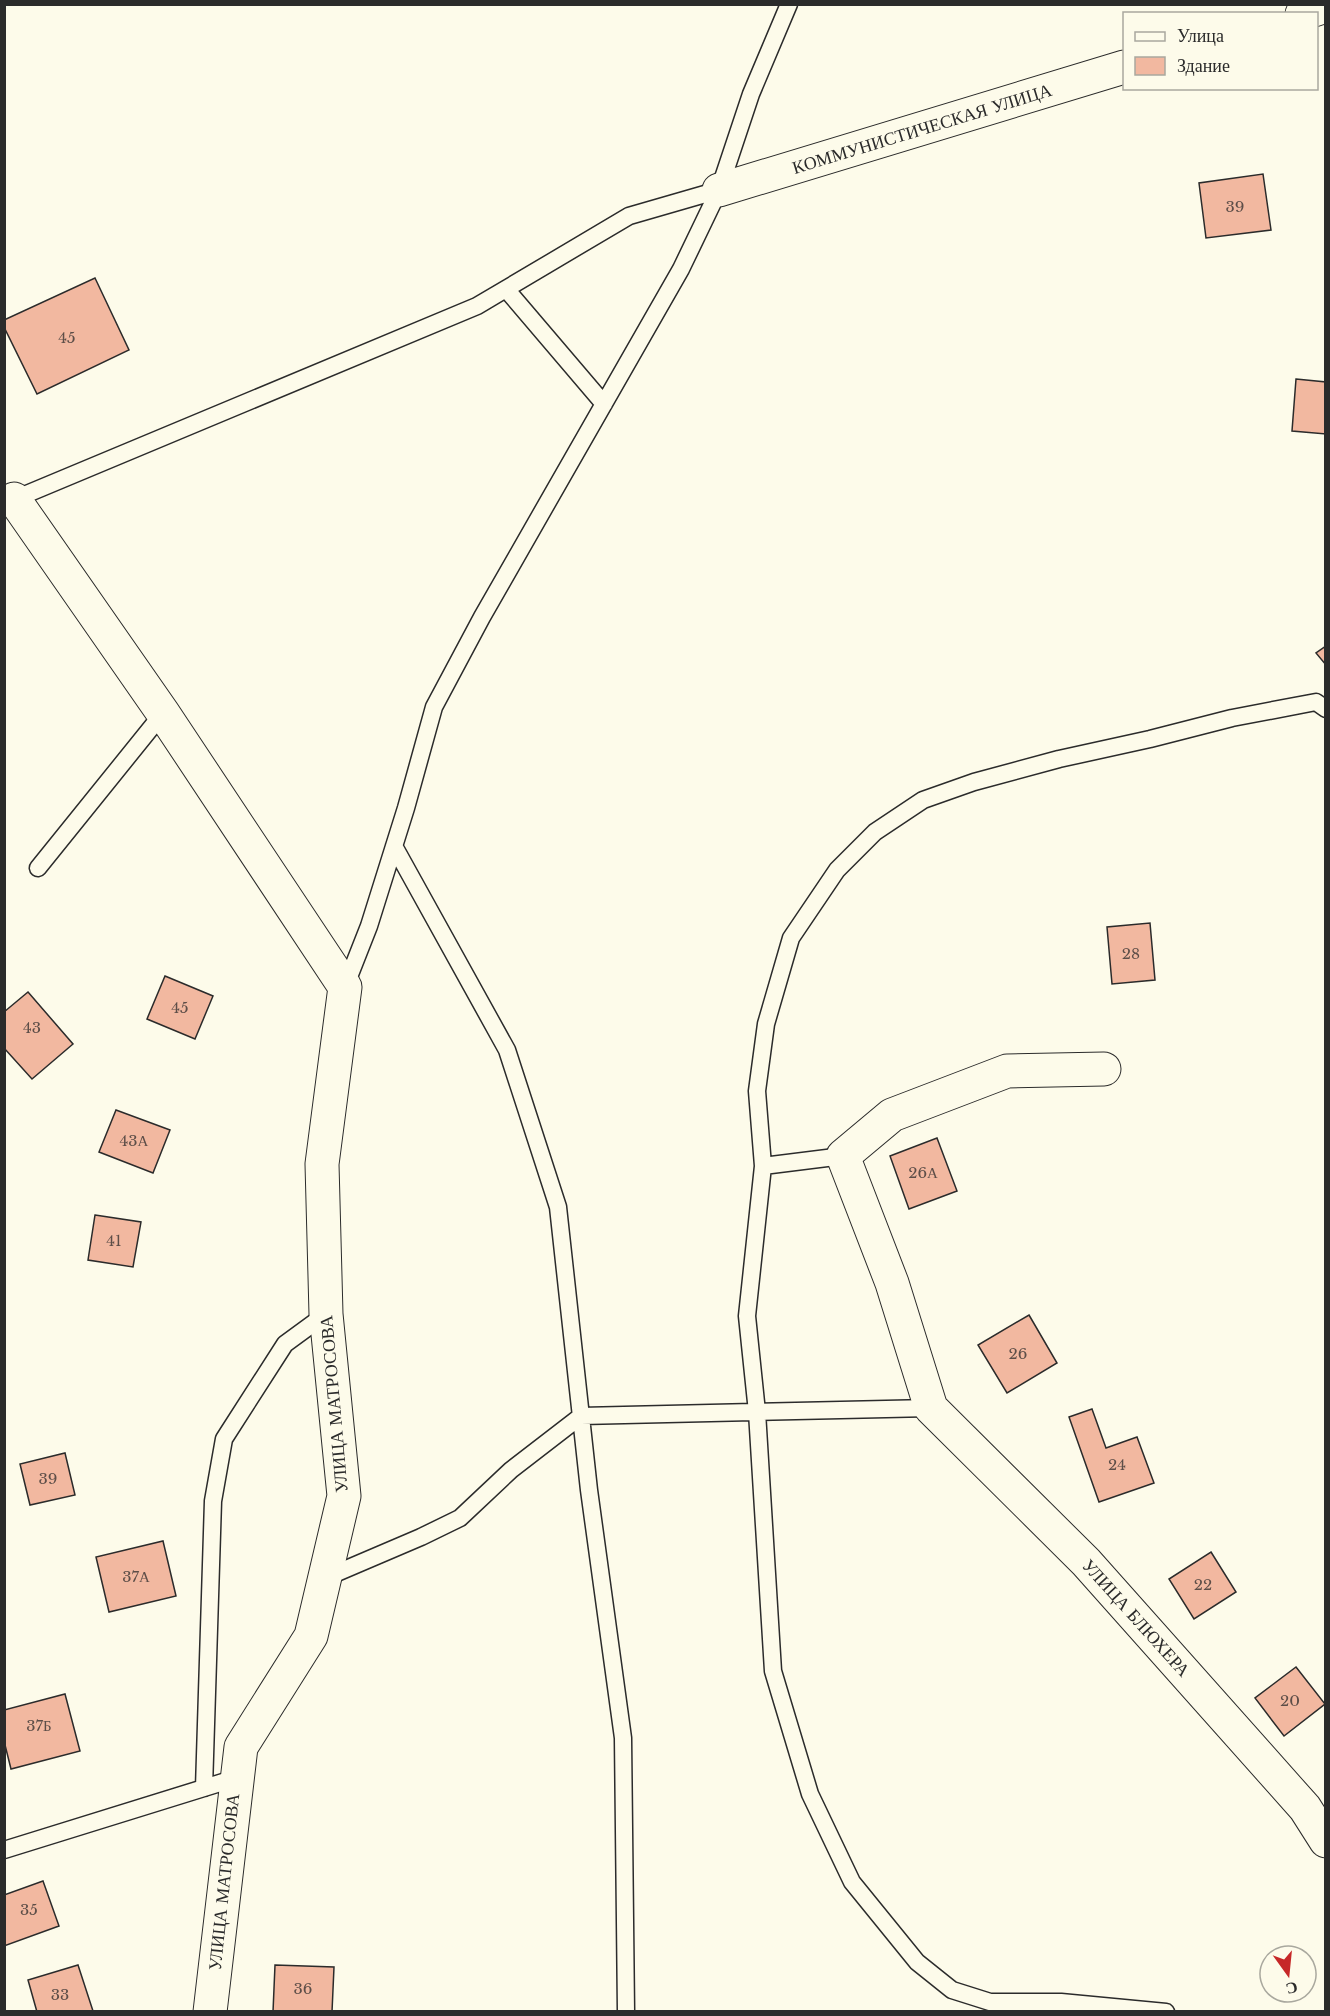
<svg xmlns="http://www.w3.org/2000/svg" width="1330" height="2016" font-family="'Libre Baskerville',serif">
  <rect width="100%" height="100%" fill="#fdfbea"/>
  <!-- building -->
  <path fill="#f2b8a0" stroke="#2b2b2b" stroke-width="1.5" d="M 1263,174 L 1271,230 L 1206,238 L 1199,183 Z
    M 95,278 L 129,350 L 37,394 L 4,327 L 4,320 Z
    M 1296,379 L 1326,382 L 1326,434 L 1292,431 Z
    M 1326,646 L 1326,665 L 1316,653 Z
    M 1150,923 L 1155,980 L 1112,984 L 1107,927 Z
    M 165,976 L 213,996 L 195,1039 L 147,1019 Z
    M 28,992 L 73,1044 L 32,1079 L 4,1048 L 4,1012 Z
    M 116,1110 L 170,1130 L 153,1173 L 99,1152 Z
    M 937,1138 L 957,1191 L 909,1209 L 890,1156 Z
    M 95,1215 L 141,1222 L 133,1267 L 88,1260 Z
    M 1029,1315 L 1057,1363 L 1007,1393 L 978,1345 Z
    M 1092,1409 L 1106,1448 L 1137,1437 L 1154,1483 L 1099,1502 L 1069,1417 Z
    M 65,1453 L 75,1495 L 30,1505 L 20,1464 Z
    M 163,1541 L 176,1596 L 109,1612 L 96,1557 Z
    M 1211,1552 L 1236,1592 L 1194,1619 L 1169,1579 Z
    M 1296,1667 L 1325,1704 L 1284,1736 L 1255,1698 Z
    M 65,1694 L 80,1751 L 11,1769 L 4,1741 L 4,1710 Z
    M 43,1881 L 59,1926 L 4,1946 L 4,1895 Z
    M 78,1965 L 93,2011 L 37,2012 L 28,1980 Z
    M 275,1965 L 334,1967 L 332,2012 L 273,2012 Z"/>
  <g fill="none" stroke-linecap="round" stroke-linejoin="round">
    <!-- service casing -->
    <g stroke="#2b2b2b" stroke-width="19">
      <path id="service" d="M 506,289 L 604,404
        M 10,501 L 477,306 L 629,216 L 719,190
        M 394,846 L 507,1050 L 558,1207 L 589,1490 L 623,1738 L 626,2012
        M 38,868 L 163,713
        M 345,987 L 369,926 L 406,808 L 434,707 L 482,617 L 681,269 L 719,190 L 751,94 L 789,4
        M 763,1166 L 843,1156
        M 325,1578 L 421,1537 L 460,1518 L 511,1470 L 581,1416 L 931,1408
        M 204,1788 L 213,1501 L 224,1439 L 285,1344 L 326,1314
        M 4,1850 L 236,1778
        M 1166,2012 L 1061,2002 L 990,2002 L 952,1990 L 917,1962 L 852,1882 L 810,1794 L 773,1671 L 757,1412 L 747,1316 L 763,1166 L 757,1091 L 766,1024 L 791,938 L 837,870 L 875,832 L 923,800 L 974,782 L 1059,759 L 1150,739 L 1232,718 L 1316,702 L 1326,709"/>
    </g>
    <!-- minor casing -->
    <g stroke="#2b2b2b" stroke-width="35">
      <path id="minor" d="M 1302,14 L 1326,6
        M 719,190 L 1124,67
        M 14,499 L 163,713 L 345,987 L 322,1164 L 326,1314 L 344,1496 L 311,1636 L 241,1747 L 210,2012
        M 1104,1069 L 1007,1071 L 892,1115 L 843,1156 L 892,1283 L 931,1408 L 1086,1562 L 1305,1808 L 1326,1841"/>
    </g>
    <!-- service -->
    <use href="#service" stroke="#fdfbea" stroke-width="16"/>
    <!-- minor -->
    <use href="#minor" stroke="#fdfbea" stroke-width="33"/>
  </g>
  <g text-anchor="middle" stroke-width="4.5" stroke-linejoin="round" paint-order="stroke">
    <!-- number labels -->
    <g font-size="15" fill="#5d4e48">
      <text x="1235" y="212">39</text>
      <text x="67" y="343">45</text>
      <text x="1131" y="959">28</text>
      <text x="180" y="1013">45</text>
      <text x="32" y="1033">43</text>
      <text x="134" y="1146">43А</text>
      <text x="923" y="1178">26А</text>
      <text x="114" y="1246">41</text>
      <text x="1018" y="1359">26</text>
      <text x="1117" y="1470">24</text>
      <text x="48" y="1484">39</text>
      <text x="136" y="1582">37А</text>
      <text x="1203" y="1590">22</text>
      <text x="1290" y="1706">20</text>
      <text x="39" y="1731">37Б</text>
      <text x="29" y="1915">35</text>
      <text x="303" y="1994">36</text>
      <text x="60" y="2000">33</text>
    </g>
    <!-- street labels -->
    <g font-size="18" fill="#2b2b2b" stroke="#fdfbea">
      <text transform="translate(922 129) rotate(-17)" y="6">КОММУНИСТИЧЕСКАЯ УЛИЦА</text>
      <text transform="translate(334 1404) rotate(-95)" y="6">УЛИЦА МАТРОСОВА</text>
      <text transform="translate(1136 1618) rotate(48)" y="6">УЛИЦА БЛЮХЕРА</text>
      <text transform="translate(224 1882) rotate(-84)" y="6">УЛИЦА МАТРОСОВА</text>
    </g>
  </g>
  <!-- border -->
  <rect width="1330" height="2016" fill="none" stroke="#2b2b2b" stroke-width="12"/>
  <!-- legend -->
  <rect x="1123" y="12" width="195" height="78" fill="#fdfbea" stroke="#a9a89e" stroke-width="1.5"/>
  <rect x="1135" y="32" width="30" height="9" fill="#fdfbea" stroke="#a9a89e" stroke-width="1.5"/>
  <text x="1177" y="42" font-size="18" fill="#2b2b2b">Улица</text>
  <rect x="1135" y="57" width="30" height="18" fill="#f2b8a0" stroke="#a9a89e" stroke-width="1.5"/>
  <text x="1177" y="72" font-size="18" fill="#2b2b2b">Здание</text>
  <!-- north arrow -->
  <g transform="translate(1288 1974) rotate(165)"><circle r="28" fill="#fdfbea" stroke="#a9a89e" stroke-width="1.5"/>
  <path d="M0-4.5L10 22L0 15L-10 22Z" fill="#c62828"/>
  <text y="-9" font-size="16" font-weight="bold" text-anchor="middle" fill="#2b2b2b">С</text>
  </g>
</svg>
